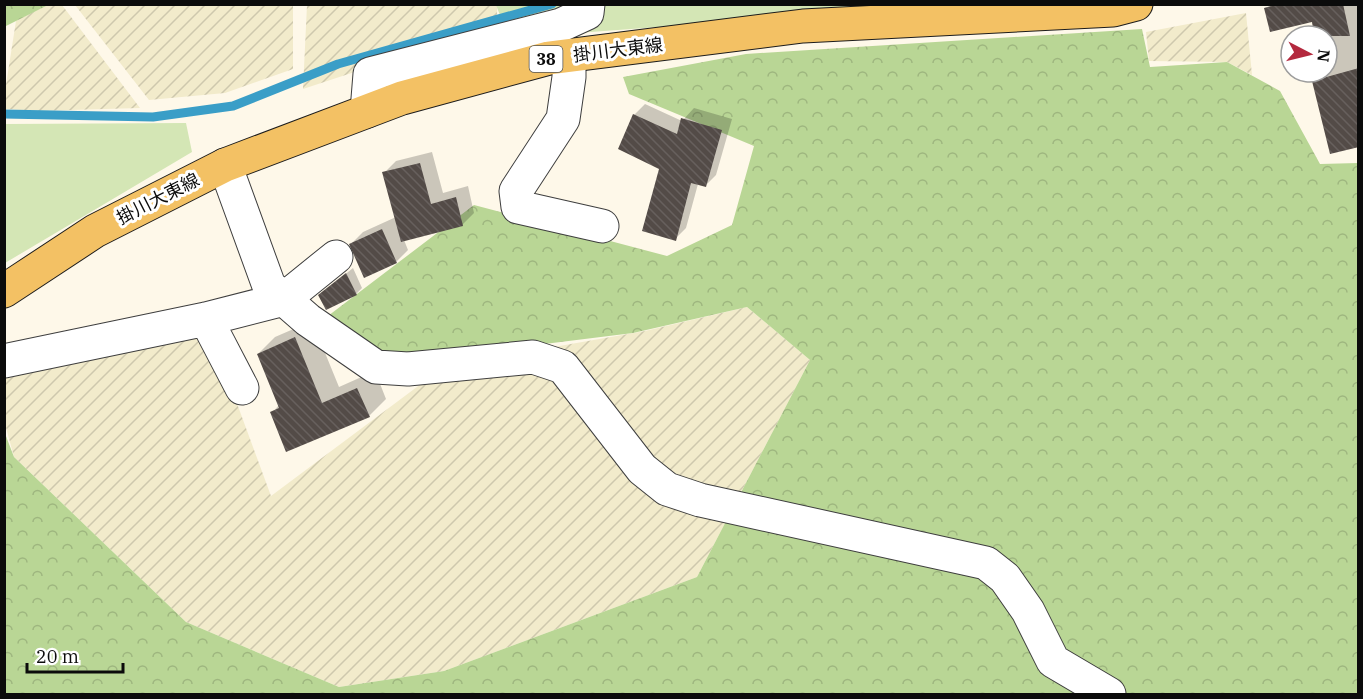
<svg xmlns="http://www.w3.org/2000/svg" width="1363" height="699" font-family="'IBM Plex Serif','Noto Sans JP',serif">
  <defs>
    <pattern id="farmland-furrows" width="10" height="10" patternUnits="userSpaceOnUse" patternTransform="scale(1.5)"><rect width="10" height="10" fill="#f2ebcb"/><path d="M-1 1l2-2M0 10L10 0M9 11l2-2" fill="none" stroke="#cec8ad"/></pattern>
    <pattern id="forest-crowns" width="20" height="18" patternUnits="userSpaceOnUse" patternTransform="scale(1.5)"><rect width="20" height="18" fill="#b9d695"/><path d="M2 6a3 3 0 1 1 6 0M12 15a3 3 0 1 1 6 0" fill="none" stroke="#9eb67f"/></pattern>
    <pattern id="building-back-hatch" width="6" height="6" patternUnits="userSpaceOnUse" patternTransform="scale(1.5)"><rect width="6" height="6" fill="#534b47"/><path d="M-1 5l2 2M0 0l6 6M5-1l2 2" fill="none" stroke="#67605d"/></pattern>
  </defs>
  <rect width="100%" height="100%" fill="#fef8e9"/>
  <!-- farmland -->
  <path fill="url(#farmland-furrows)" d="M 48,4 L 62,5 L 140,108 L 36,111 L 5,109 L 5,91 L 16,21 Z
    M 75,5 L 293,5 L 293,69 L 225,93 L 149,100 Z
    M 307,5 L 497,5 L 497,25 L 303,89 Z
    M 1246,13 L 1252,75 L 1227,62 L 1149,61 L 1146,32 Z
    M 747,307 L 810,360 L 697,577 L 444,671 L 339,687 L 186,622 L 14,457 L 5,424 L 4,361 L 206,319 L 271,496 L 445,366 L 645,331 Z"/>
  <!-- grass -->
  <path fill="#d4e6b5" d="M 496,5 L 930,5 L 930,7 L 509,38 Z
    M 186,123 L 192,152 L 5,263 L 5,124 Z"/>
  <!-- forest -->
  <path fill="url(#forest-crowns)" d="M 4,5 L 5,4 L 48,5 L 6,26 Z
    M 1142,29 L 1150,67 L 1227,62 L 1280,91 L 1320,164 L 1358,163 L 1358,694 L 5,694 L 4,431 L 14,457 L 186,622 L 339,687 L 444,671 L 697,577 L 810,360 L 747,307 L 633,333 L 381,364 L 324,319 L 474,205 L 667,256 L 732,225 L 754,146 L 629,94 L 623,77 L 746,54 Z"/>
  <!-- shadow -->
  <path fill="#0003" d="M 1321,4 L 1358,4 L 1358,145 L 1313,81 L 1322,72 L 1327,72 L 1327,36 L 1316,36 Z
    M 645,104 L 682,121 L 694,108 L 732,119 L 716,175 L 705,186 L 698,184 L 686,228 L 675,239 L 661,168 L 634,115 Z
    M 432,152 L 443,193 L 468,186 L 474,213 L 462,225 L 404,240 L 408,250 L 396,262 L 351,244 L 363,232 L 396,217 L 384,173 L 396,161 Z
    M 353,268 L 362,288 L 356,294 L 326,290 Z
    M 312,321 L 339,387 L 375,371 L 386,399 L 369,416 L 272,413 L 279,405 L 258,354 L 275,337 Z"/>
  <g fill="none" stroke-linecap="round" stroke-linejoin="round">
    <!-- stream -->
    <path stroke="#3a9ec7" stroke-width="9" d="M 4,114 L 153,117 L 233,106 L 338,64 L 552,4"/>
  </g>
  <!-- building -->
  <path fill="url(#building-back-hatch)" d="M 1279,4 L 1343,4 L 1350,36 L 1314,36 L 1312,22 L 1270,32 L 1264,8 Z
    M 1359,68 L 1359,147 L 1330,154 L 1312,81 Z
    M 633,114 L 677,134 L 681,118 L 722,130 L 706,187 L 691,183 L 676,241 L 642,231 L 659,169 L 618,149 Z
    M 420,163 L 431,204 L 456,197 L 463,226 L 401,242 L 382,172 Z
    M 382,229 L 397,263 L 364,278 L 349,244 Z
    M 346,273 L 357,295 L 326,310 L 318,295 Z
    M 295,337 L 322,403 L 357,388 L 370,417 L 286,452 L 270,412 L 279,408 L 257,354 Z"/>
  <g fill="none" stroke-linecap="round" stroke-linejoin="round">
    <!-- minor casing -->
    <g stroke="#3e3e3e" stroke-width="35">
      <path id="minor" d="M 569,56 L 569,77 L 563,119 L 516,191 L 518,207 L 602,226
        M 367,111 L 370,74 L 561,25 L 587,13 L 588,4
        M 225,165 L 269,286 L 308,320 L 376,367 L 408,369 L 533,357 L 563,367 L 642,469 L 667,489 L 700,500 L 986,563 L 1005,578 L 1028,611 L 1053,661 L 1109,694
        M 206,319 L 242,388
        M 4,361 L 206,319 L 284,299 L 336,257"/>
    </g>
    <!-- major casing -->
    <g stroke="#1c1c1c" stroke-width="35">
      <path id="major" d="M 4,291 L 95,231 L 225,165 L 402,98 L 549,58 L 803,26 L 1113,10 L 1136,4"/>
    </g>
    <!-- minor -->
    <use href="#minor" stroke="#fff" stroke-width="33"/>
    <!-- major -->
    <use href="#major" stroke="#f3c164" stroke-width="33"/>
  </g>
  <g text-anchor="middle" stroke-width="6" stroke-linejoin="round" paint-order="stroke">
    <!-- shield labels -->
    <rect fill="#fff" stroke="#545454" stroke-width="1.5" x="529.5" y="46" width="33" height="26" rx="4.5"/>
    <g font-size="16" font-weight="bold" fill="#0b0b0b">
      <text x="546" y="65">38</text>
    </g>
    <!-- street labels -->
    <g font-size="18" fill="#0b0b0b" stroke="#fff">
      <text transform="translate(618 50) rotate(-7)" y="6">掛川大東線</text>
      <text transform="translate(158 199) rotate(-27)" y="6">掛川大東線</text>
    </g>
  </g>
  <!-- border -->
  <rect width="1363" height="699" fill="none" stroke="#0b0b0b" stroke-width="12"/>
  <!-- north arrow -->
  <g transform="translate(1309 54) rotate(97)"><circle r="28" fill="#ffffff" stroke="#9d9d9d" stroke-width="1.5"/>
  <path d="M0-4.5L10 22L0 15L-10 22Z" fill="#b4293e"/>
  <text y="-9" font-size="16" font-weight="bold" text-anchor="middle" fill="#0b0b0b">N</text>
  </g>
  <!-- scale -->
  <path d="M27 663v9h96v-9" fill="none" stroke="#0b0b0b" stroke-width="3"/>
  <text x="36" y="663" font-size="18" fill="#0b0b0b" stroke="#ffffff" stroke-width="4.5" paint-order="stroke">20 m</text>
</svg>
